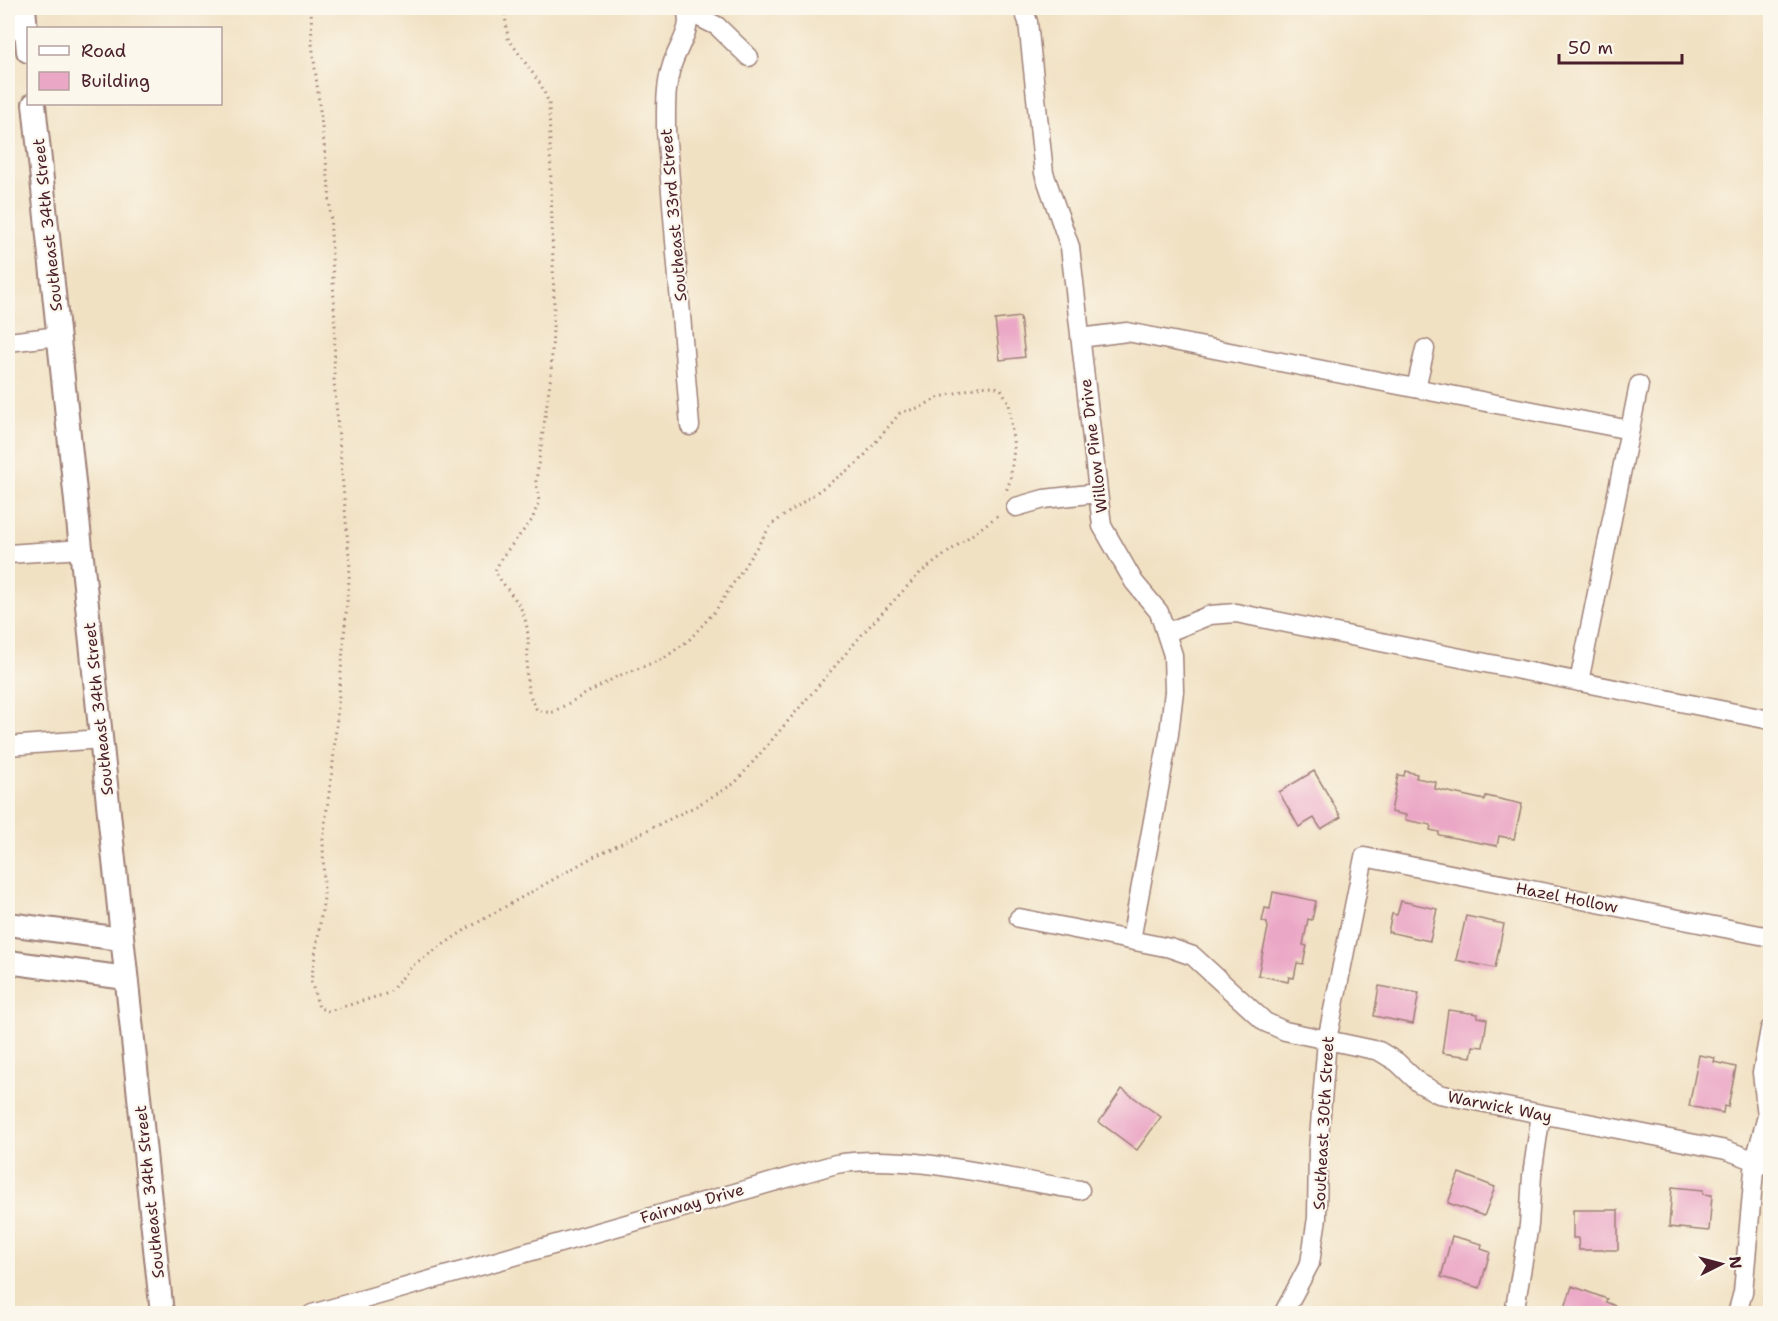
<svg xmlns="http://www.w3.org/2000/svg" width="1778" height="1321" font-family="'Shantell Sans',sans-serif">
  <rect width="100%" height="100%" fill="#fbf7ec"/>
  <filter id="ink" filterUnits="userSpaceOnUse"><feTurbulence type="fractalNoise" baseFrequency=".0167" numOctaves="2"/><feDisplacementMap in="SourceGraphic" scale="12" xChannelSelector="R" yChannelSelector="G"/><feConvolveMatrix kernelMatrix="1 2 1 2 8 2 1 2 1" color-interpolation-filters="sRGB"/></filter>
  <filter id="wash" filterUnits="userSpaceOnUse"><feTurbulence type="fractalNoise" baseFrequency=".008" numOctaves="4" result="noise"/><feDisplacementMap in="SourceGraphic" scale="24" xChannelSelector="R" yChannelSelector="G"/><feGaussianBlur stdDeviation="1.35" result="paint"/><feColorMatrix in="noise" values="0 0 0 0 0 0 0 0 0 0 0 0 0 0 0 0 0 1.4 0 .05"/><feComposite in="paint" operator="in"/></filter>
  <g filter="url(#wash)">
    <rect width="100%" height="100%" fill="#f1e1c3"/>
    <g id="blocks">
      <!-- building -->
      <path fill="#eba8c6" d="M 1020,317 L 1025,357 L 1000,360 L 995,320 Z
        M 1314,771 L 1341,817 L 1321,829 L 1314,818 L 1299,827 L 1279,792 Z
        M 1405,771 L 1417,774 L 1416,778 L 1436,782 L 1435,789 L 1485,800 L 1486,796 L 1522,804 L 1514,839 L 1499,836 L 1497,846 L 1439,835 L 1439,832 L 1430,830 L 1431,825 L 1405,820 L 1406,815 L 1391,812 L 1398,775 L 1404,776 Z
        M 1273,892 L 1316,901 L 1312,920 L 1308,919 L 1303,945 L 1307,946 L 1303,964 L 1297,963 L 1294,978 L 1289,977 L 1288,982 L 1258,975 L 1268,928 L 1267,923 L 1262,921 L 1265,908 L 1270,909 Z
        M 1401,901 L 1437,909 L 1430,941 L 1388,932 L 1392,914 L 1397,915 Z
        M 1466,916 L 1504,924 L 1495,968 L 1456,960 Z
        M 1379,986 L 1419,993 L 1413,1024 L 1374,1016 Z
        M 1448,1010 L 1478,1014 L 1477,1017 L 1487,1019 L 1483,1047 L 1473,1046 L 1471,1057 L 1442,1053 Z
        M 1699,1055 L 1715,1058 L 1714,1062 L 1736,1067 L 1728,1107 L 1724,1106 L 1723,1113 L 1689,1106 Z
        M 1122,1089 L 1161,1117 L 1137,1150 L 1099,1122 Z
        M 1459,1173 L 1495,1187 L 1484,1216 L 1448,1203 Z
        M 1672,1187 L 1703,1190 L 1703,1194 L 1712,1195 L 1709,1231 L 1669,1227 Z
        M 1573,1210 L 1618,1210 L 1618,1250 L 1579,1250 L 1578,1238 L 1573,1238 Z
        M 1452,1236 L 1482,1244 L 1481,1249 L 1490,1252 L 1480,1288 L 1441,1277 Z
        M 1572,1286 L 1607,1299 L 1606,1302 L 1634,1314 L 1563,1314 Z"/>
    </g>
  </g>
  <g filter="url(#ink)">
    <use href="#blocks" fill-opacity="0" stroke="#9e8077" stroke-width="1.5"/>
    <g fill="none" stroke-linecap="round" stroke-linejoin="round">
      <!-- minor casing -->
      <g stroke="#9e8077" stroke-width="21">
        <path id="minor" d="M 685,8 C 695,27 677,47 672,65 C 665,86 666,109 666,130 L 690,426
          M 692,8 L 687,11 L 717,26 L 749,57
          M 1023,8 L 1028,22 L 1044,173 L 1070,247 L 1102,526 L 1134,582 L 1159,612 L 1173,655 L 1174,691 L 1169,734 L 1131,940
          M 8,30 L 26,28
          M 1080,338 L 1127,332 L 1630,430
          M 8,342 L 59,336
          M 1416,388 L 1425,349
          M 1016,507 L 1044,499 L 1098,493
          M 8,554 L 82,549
          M 1166,633 L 1210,615 L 1236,613 L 1770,720
          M 1579,682 L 1639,385
          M 8,746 L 101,739
          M 1019,918 L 1170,948 L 1193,956 L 1265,1022 L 1285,1031 L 1379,1051 L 1397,1062 L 1419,1083 L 1439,1094 L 1726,1150 L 1770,1166
          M 312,1314 L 836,1164 C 911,1152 1004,1179 1080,1190
          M 1283,1314 L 1310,1263 L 1317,1218 L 1318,1150 L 1327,1040 L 1364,857 L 1770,937
          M 1514,1314 L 1529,1225 L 1532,1175 L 1541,1114
          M 1737,1314 L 1743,1292 L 1755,1160 L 1767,1116 L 1762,1073 L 1770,1029"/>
      </g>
      <!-- tertiary casing -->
      <g stroke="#9e8077" stroke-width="26">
        <path id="tertiary" d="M 24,8 L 28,51
          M 34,104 L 162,1314
          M 8,924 L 121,939
          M 8,962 L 126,978"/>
      </g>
      <!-- path -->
      <path stroke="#9e8077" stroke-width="3" stroke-dasharray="1.5 4.5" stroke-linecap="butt" d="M 311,8 L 312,43 L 329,186 L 335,326 L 334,380 L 350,568 L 333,763 L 323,839 L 324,898 L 311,981 L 319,1008 L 329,1011 L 389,993 L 413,965 L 468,928 L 591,858 L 696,806 L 735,783 L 865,631 L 920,573 L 1000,514
        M 504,8 L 508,38 L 541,85 L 549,103 L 554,305 L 551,375 L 536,481 L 539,501 L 532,520 L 502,557 L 495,571 C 504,588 520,600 525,619 C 535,655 516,675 537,710 L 551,713 L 616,677 L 663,659 L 689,640 L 716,610 L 771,525 L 859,462 L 900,413 L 921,407 L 937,398 L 977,387 L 993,386 L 1001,389 L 1009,403 L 1014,449 L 1010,481 L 1005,494"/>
      <!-- minor -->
      <use href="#minor" stroke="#fff" stroke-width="18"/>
      <!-- tertiary -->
      <use href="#tertiary" stroke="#fff" stroke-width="22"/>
    </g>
  </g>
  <g text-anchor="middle" stroke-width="4.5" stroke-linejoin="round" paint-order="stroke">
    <!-- street labels -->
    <g font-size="16" fill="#4a1f2b" stroke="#fbf7ec">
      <text transform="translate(673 215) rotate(-95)" y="6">Southeast 33rd Street</text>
      <text transform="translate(47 225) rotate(-96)" y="6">Southeast 34th Street</text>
      <text transform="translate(1093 446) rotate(-97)" y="6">Willow Pine Drive</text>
      <text transform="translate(98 709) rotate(-96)" y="6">Southeast 34th Street</text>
      <text transform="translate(1567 897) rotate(11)" y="6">Hazel Hollow</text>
      <text transform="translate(1500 1106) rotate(11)" y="6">Warwick Way</text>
      <text transform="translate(1323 1123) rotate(-87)" y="6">Southeast 30th Street</text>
      <text transform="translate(149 1192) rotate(-96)" y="6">Southeast 34th Street</text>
      <text transform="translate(692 1203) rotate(-16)" y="6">Fairway Drive</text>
    </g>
  </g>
  <!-- margin -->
  <rect width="1778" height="1321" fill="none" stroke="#fbf7ec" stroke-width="30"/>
  <!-- legend -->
  <rect x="27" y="27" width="195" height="78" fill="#fbf7ec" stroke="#b4a19f" stroke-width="1.5"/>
  <rect x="39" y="46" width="30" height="9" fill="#ffffff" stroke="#b4a19f" stroke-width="1.5"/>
  <text x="81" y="57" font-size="18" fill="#4a1f2b">Road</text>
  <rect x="39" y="72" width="30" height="18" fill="#eba8c6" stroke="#b4a19f" stroke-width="1.5"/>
  <text x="81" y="87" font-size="18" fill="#4a1f2b">Building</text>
  <!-- north arrow -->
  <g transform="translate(1721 1264) rotate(84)" stroke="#fbf7ec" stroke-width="4.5" paint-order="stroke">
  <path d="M0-4.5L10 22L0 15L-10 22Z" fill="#4a1f2b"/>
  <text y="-9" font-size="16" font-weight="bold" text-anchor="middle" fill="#4a1f2b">N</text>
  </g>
  <!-- scale -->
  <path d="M1559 54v9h123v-9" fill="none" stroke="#4a1f2b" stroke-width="3"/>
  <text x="1568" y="54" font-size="18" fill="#4a1f2b" stroke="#fbf7ec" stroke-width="4.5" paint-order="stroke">50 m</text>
</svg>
